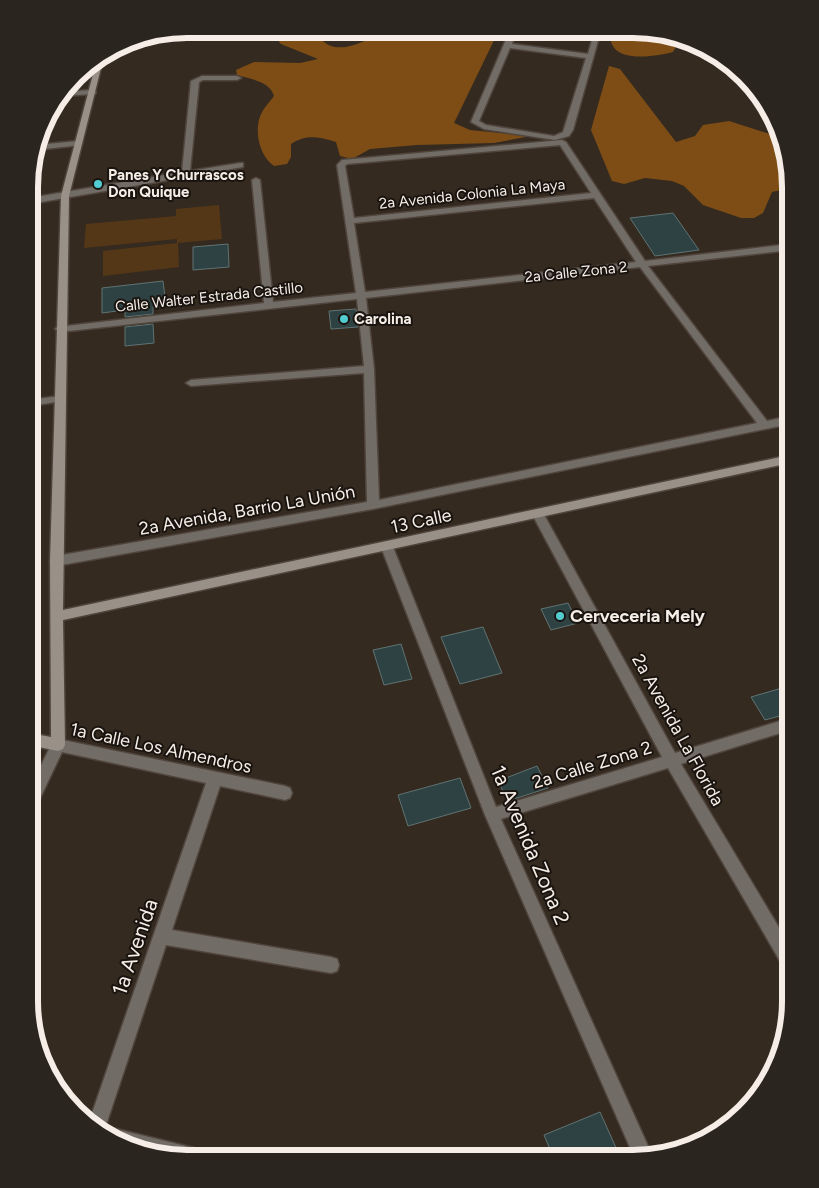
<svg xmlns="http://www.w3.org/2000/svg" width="819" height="1188" font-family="Figtree,sans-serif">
  <rect width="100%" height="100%" fill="#352a20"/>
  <!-- green -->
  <path fill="#543717" d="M 219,205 L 222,239 L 178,243 L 179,267 L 103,276 L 103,251 L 177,243 L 177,239 L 84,248 L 86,224 L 176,216 L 176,209 Z"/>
  <!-- forest -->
  <path fill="#7d4d15" d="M 268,29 L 323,29 L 322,40 C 335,54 357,45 371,38 L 372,32 L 364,29 L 499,30 L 454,123 L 470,130 L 531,136 L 494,143 L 417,145 L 370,149 L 352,159 L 340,156 L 336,142 C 318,137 307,134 291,144 L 291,157 L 287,164 L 274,166 C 259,156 253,129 262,112 C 265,107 270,101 274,96 C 270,81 250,79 237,75 L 236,70 L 254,62 L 300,63 L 318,59 L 281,44 Z
    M 610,30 L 654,30 L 679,41 L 673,52 C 659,56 621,62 613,46 C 610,42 610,35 610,30 Z
    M 609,66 L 620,69 L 676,142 L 695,136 L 703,125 L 729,121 L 779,137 L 790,188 L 772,192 L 763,213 L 754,218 L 741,218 L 703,205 L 684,186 L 672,181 L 645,178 L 624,184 L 612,181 L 591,130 Z"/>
  <!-- building -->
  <path fill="#2f4243" stroke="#5f7373" d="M 673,213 L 699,250 L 655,256 L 630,218 Z
    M 228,244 L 229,267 L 193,270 L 193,247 Z
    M 163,281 L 166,305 L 153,307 L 153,314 L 125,317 L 125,310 L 102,313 L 102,288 Z
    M 356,309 L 358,327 L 331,329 L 329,311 Z
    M 153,324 L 154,343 L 125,346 L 125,327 Z
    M 568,603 L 578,623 L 551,630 L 541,609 Z
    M 483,627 L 502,673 L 460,684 L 441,637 Z
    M 401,644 L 412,679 L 384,685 L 373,650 Z
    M 782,688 L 790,702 L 790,713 L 765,720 L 751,697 Z
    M 537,766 L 548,788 L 508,801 L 498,781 Z
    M 460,778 L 471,808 L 408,826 L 398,795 Z
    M 600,1112 L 621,1159 L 554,1159 L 544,1135 Z"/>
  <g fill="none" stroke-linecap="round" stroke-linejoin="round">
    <!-- lane casing -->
    <g stroke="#50453c" stroke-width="3">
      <path id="lane" d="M 510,30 L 516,30 L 512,44 L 588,54 L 595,30 L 601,30 L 573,130 L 569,136 L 555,140 L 484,129 L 471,122 ZM 510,48 L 586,58 L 563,132 L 554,136 L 486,125 L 479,121 Z
        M 92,90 L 96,92 L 95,94 L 59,96 L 63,92 Z"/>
    </g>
    <!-- street casing -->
    <g stroke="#50453c" stroke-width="3">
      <path id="street" d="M 202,76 L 237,76 L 241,78 L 237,80 L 203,80 L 199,82 L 190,171 L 240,163 L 243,163 L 243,167 L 30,204 L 30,198 L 182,172 L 191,81 Z
        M 562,140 L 566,142 L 645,261 L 790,244 L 790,250 L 648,266 L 767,421 L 790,416 L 790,424 L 373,509 L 56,566 L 52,564 L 50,561 L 52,558 L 56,556 L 367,502 L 364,373 L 191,386 L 186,383 L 191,380 L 364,366 L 357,299 L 60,332 L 55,329 L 57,327 L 264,303 L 252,180 L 256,178 L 260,180 L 273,302 L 356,293 L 337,165 L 342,160 ZM 560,145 L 591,193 L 354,218 L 345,166 L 347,164 ZM 594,198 L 636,262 L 365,292 L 354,223 ZM 640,267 L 757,423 L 379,500 L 374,369 L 366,298 Z
        M 78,141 L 82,143 L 81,145 L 35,150 L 37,145 Z
        M 59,396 L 64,399 L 63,401 L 30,406 L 30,400 Z
        M 538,510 L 542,511 L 675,753 L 790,718 L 790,730 L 681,764 L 790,946 L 790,970 L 784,968 L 668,768 L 501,819 L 652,1155 L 635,1159 L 485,815 L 381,547 L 387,542 L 393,547 L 496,807 L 662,757 L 532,514 Z
        M 58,739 L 285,786 L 290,788 L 292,793 L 290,798 L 285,800 L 220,786 L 172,930 L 331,957 L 337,959 L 339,965 L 337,971 L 331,973 L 166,945 L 105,1128 L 108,1127 L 198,1149 L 204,1152 L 207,1158 L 166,1158 L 99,1133 L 89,1122 L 206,783 L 62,752 L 34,811 L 29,813 L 29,790 L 53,741 Z"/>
    </g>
    <!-- secondary casing -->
    <g stroke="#50453c" stroke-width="3">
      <path id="secondary" d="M 104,56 L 69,196 L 63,610 L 790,455 L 790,463 L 63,620 L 65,745 L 63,749 L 58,751 L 29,745 L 29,733 L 51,737 L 50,561 L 61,196 L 97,59 Z"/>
    </g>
    <!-- lane -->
    <use href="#lane" fill="#726c67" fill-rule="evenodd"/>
    <!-- street -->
    <use href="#street" fill="#726c67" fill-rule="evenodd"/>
    <!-- secondary -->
    <use href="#secondary" fill="#999087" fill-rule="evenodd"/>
  </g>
  <!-- markers -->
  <g fill="#51ccd1" stroke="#19140f" stroke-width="2">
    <circle cx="98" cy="184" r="5"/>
    <circle cx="344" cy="319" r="5"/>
    <circle cx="560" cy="616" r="5"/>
  </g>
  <g text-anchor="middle" stroke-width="4" stroke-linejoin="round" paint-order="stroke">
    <!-- far-poi labels -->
    <g font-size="15" font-weight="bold" fill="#f5ede6" stroke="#19140f" text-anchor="start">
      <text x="108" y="180">Panes Y Churrascos<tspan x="108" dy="17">Don Quique</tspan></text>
      <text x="354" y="324">Carolina</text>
    </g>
    <!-- far-street labels -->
    <g font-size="15" fill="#f5ede6" stroke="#19140f">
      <text transform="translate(472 194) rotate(-6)" y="5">2a Avenida Colonia La Maya</text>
      <text transform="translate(576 272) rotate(-6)" y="5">2a Calle Zona 2</text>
      <text transform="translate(209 297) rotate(-6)" y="5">Calle Walter Estrada Castillo</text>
    </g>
    <!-- street labels -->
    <g font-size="18" fill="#f5ede6" stroke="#19140f">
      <text transform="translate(247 510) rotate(-10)" y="6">2a Avenida, Barrio La Unión</text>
      <text transform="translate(421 521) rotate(-12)" y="6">13 Calle</text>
      <text transform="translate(678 730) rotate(61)" y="6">2a Avenida La Florida</text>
      <text transform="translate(161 748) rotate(12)" y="6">1a Calle Los Almendros</text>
      <text transform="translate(592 765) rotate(-17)" y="6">2a Calle Zona 2</text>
    </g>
    <!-- poi labels -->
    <g font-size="18" font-weight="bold" fill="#f5ede6" stroke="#19140f" text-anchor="start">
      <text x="570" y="622">Cerveceria Mely</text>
    </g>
    <!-- near-street labels -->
    <g font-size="21" fill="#f5ede6" stroke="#19140f">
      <text transform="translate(530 845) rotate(67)" y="7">1a Avenida Zona 2</text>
      <text transform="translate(135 947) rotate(-71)" y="7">1a Avenida</text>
    </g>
  </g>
  <!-- crop -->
  <path d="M0 0H819V1188H0ZM187 38H633A149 149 0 0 1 782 187V1001A149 149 0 0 1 633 1150H187A149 149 0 0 1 38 1001V187A149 149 0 0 1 187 38Z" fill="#2b2520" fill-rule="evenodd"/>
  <path fill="none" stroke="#f5ede6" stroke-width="6" d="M187 38H633A149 149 0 0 1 782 187V1001A149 149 0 0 1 633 1150H187A149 149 0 0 1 38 1001V187A149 149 0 0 1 187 38Z"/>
</svg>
